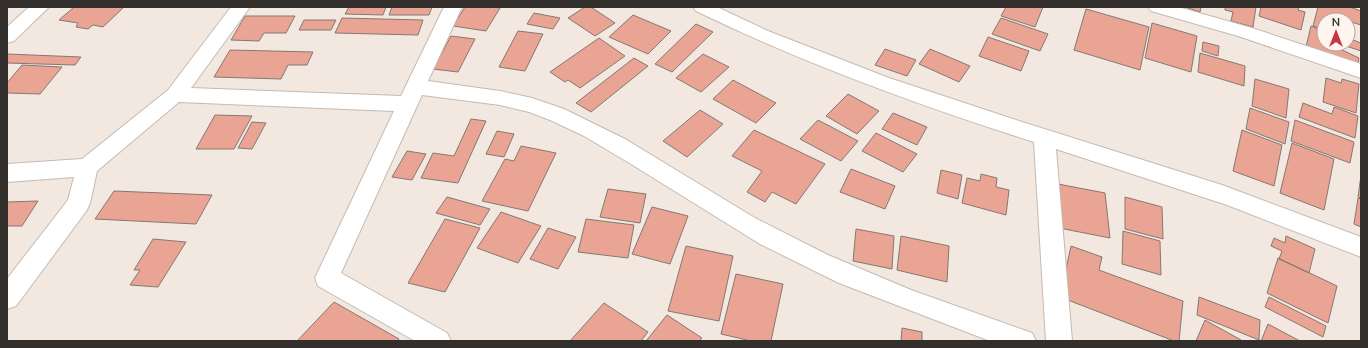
<svg xmlns="http://www.w3.org/2000/svg" width="1368" height="348" font-family="Mulish,sans-serif">
  <rect width="100%" height="100%" fill="#f2e8df"/>
  <!-- building -->
  <path fill="#eaa493" stroke="#847874" d="M 74,7 L 124,7 L 103,27 L 93,25 L 88,29 L 76,27 L 78,23 L 59,20 Z
    M 349,7 L 386,7 L 383,15 L 345,14 Z
    M 392,7 L 432,7 L 429,15 L 389,15 Z
    M 465,7 L 493,7 L 500,8 L 486,31 L 453,26 Z
    M 585,7 L 591,7 L 615,23 L 595,36 L 568,18 Z
    M 1006,7 L 1043,7 L 1035,27 L 1001,16 Z
    M 1185,7 L 1201,7 L 1200,12 Z
    M 1225,7 L 1256,7 L 1253,27 L 1231,21 L 1233,12 L 1225,10 Z
    M 1261,7 L 1299,7 L 1298,10 L 1305,12 L 1301,30 L 1259,16 Z
    M 1318,7 L 1350,7 L 1361,11 L 1361,25 L 1338,18 L 1338,20 L 1324,20 L 1324,29 L 1313,26 Z
    M 1086,9 L 1149,27 L 1140,70 L 1074,50 Z
    M 534,13 L 560,18 L 553,29 L 527,24 Z
    M 633,15 L 671,31 L 648,54 L 609,37 Z
    M 245,16 L 295,16 L 286,33 L 264,33 L 259,41 L 231,40 Z
    M 342,18 L 423,20 L 418,35 L 335,33 Z
    M 1001,18 L 1048,34 L 1040,51 L 992,34 Z
    M 304,20 L 336,20 L 331,30 L 299,30 Z
    M 1152,23 L 1197,36 L 1191,72 L 1145,58 Z
    M 696,24 L 713,32 L 672,72 L 655,64 Z
    M 1311,26 L 1324,31 L 1324,44 L 1340,47 L 1340,49 L 1359,58 L 1358,65 L 1306,47 Z
    M 518,31 L 543,34 L 525,71 L 499,67 Z
    M 451,36 L 475,39 L 458,72 L 433,69 Z
    M 988,37 L 1029,51 L 1021,71 L 979,56 Z
    M 599,38 L 625,56 L 580,88 L 568,80 L 565,82 L 550,72 Z
    M 1348,38 L 1361,43 L 1361,51 L 1340,44 L 1348,44 Z
    M 1203,42 L 1219,46 L 1218,56 L 1202,51 Z
    M 885,49 L 916,60 L 907,76 L 875,65 Z
    M 930,49 L 970,66 L 959,82 L 919,64 Z
    M 230,50 L 313,52 L 307,65 L 288,65 L 281,79 L 214,77 Z
    M 1200,53 L 1245,66 L 1244,86 L 1198,72 Z
    M 7,54 L 81,57 L 75,65 L 7,63 Z
    M 703,54 L 729,67 L 701,92 L 676,78 Z
    M 634,58 L 648,66 L 591,112 L 576,103 Z
    M 22,65 L 62,67 L 40,94 L 7,93 L 7,83 Z
    M 1326,78 L 1341,83 L 1342,79 L 1359,84 L 1356,113 L 1323,102 Z
    M 1255,79 L 1289,89 L 1286,118 L 1252,106 Z
    M 733,80 L 776,103 L 756,123 L 713,99 Z
    M 848,94 L 879,111 L 857,134 L 826,116 Z
    M 1303,103 L 1332,114 L 1334,107 L 1358,116 L 1355,138 L 1299,117 Z
    M 1250,108 L 1289,122 L 1285,144 L 1246,129 Z
    M 700,110 L 723,124 L 687,157 L 663,141 Z
    M 893,113 L 927,127 L 917,145 L 882,129 Z
    M 215,115 L 252,116 L 234,149 L 196,149 Z
    M 471,119 L 486,121 L 458,183 L 421,178 L 433,153 L 454,156 Z
    M 818,120 L 858,141 L 841,161 L 800,139 Z
    M 1295,120 L 1354,142 L 1350,163 L 1291,141 Z
    M 252,122 L 266,123 L 252,149 L 238,148 Z
    M 754,130 L 825,164 L 796,204 L 772,192 L 765,202 L 747,192 L 762,171 L 732,156 Z
    M 1242,130 L 1282,145 L 1274,186 L 1233,171 Z
    M 497,131 L 514,134 L 504,157 L 486,154 Z
    M 876,133 L 917,154 L 903,172 L 862,151 Z
    M 1292,143 L 1334,159 L 1324,210 L 1280,193 Z
    M 521,146 L 556,153 L 528,211 L 482,201 L 505,159 L 514,161 Z
    M 407,151 L 426,154 L 412,180 L 392,177 Z
    M 851,169 L 895,186 L 885,209 L 840,192 Z
    M 941,170 L 962,175 L 958,199 L 937,193 Z
    M 981,174 L 997,178 L 996,187 L 1009,190 L 1006,215 L 962,203 L 967,178 L 980,181 Z
    M 1361,175 L 1361,198 L 1358,197 Z
    M 1053,183 L 1105,193 L 1110,238 L 1054,227 Z
    M 608,189 L 646,194 L 640,223 L 600,217 Z
    M 114,191 L 212,195 L 196,224 L 95,219 Z
    M 447,197 L 490,209 L 480,225 L 436,213 Z
    M 1125,197 L 1162,207 L 1163,239 L 1125,229 Z
    M 1358,198 L 1361,199 L 1361,227 L 1354,224 Z
    M 38,201 L 22,226 L 7,226 L 7,202 Z
    M 652,207 L 688,216 L 670,264 L 632,254 Z
    M 501,212 L 541,226 L 518,263 L 477,248 Z
    M 445,219 L 480,228 L 445,292 L 408,283 Z
    M 586,219 L 634,225 L 628,258 L 578,252 Z
    M 548,228 L 576,237 L 558,269 L 530,259 Z
    M 856,229 L 894,236 L 892,269 L 853,261 Z
    M 1123,231 L 1160,241 L 1161,275 L 1122,264 Z
    M 901,236 L 949,246 L 947,282 L 897,270 Z
    M 1286,236 L 1315,249 L 1309,273 L 1279,259 L 1282,251 L 1271,246 L 1274,238 L 1285,243 Z
    M 153,239 L 186,242 L 158,287 L 130,285 L 140,270 L 134,270 Z
    M 686,246 L 733,256 L 719,321 L 668,311 Z
    M 1071,246 L 1102,257 L 1099,270 L 1183,301 L 1179,341 L 1174,341 L 1060,297 Z
    M 1278,258 L 1337,286 L 1328,323 L 1267,293 Z
    M 736,274 L 783,284 L 771,341 L 751,341 L 721,334 Z
    M 1199,297 L 1260,320 L 1259,340 L 1197,315 Z
    M 1269,297 L 1326,326 L 1323,337 L 1265,307 Z
    M 334,302 L 399,339 L 397,341 L 297,341 Z
    M 604,303 L 648,332 L 641,341 L 570,341 Z
    M 667,315 L 702,338 L 699,341 L 646,341 Z
    M 1205,320 L 1241,340 L 1241,341 L 1196,341 Z
    M 1268,324 L 1300,341 L 1261,341 Z
    M 902,328 L 922,332 L 922,341 L 901,341 Z"/>
  <g fill="none" stroke-linecap="round" stroke-linejoin="round">
    <!-- minor casing -->
    <g stroke="#c5bab2" stroke-width="2">
      <path id="minor" d="M 29,7 L 49,7 L 14,41 L 7,43 L 7,27 Z
        M 231,7 L 250,7 L 191,88 L 401,96 L 444,7 L 462,7 L 428,81 L 500,91 L 532,98 L 564,109 L 625,139 L 755,218 L 828,255 L 911,290 L 1032,333 L 1036,341 L 990,341 L 839,283 L 760,244 L 631,164 L 584,136 L 550,120 L 529,112 L 500,105 L 422,95 L 341,273 L 447,333 L 451,341 L 415,341 L 318,286 L 315,278 L 394,111 L 179,102 L 97,171 L 90,203 L 87,210 L 16,306 L 7,309 L 7,279 L 68,200 L 74,177 L 7,182 L 7,164 L 82,159 L 168,90 Z
        M 693,7 L 717,7 L 768,31 L 889,78 L 1013,119 L 1222,185 L 1361,237 L 1361,257 L 1227,205 L 1056,149 L 1072,341 L 1046,341 L 1034,142 C 918,105 805,64 696,11 Z
        M 1148,7 L 1178,7 L 1252,28 L 1361,64 L 1361,78 L 1238,36 L 1151,11 Z"/>
    </g>
    <!-- minor -->
    <use href="#minor" fill="#fff" fill-rule="evenodd"/>
  </g>
  <!-- border -->
  <rect width="1368" height="348" fill="none" stroke="#332f2c" stroke-width="16"/>
  <!-- north arrow -->
  <g transform="translate(1336 32)"><circle r="19" fill="#fef5ee" stroke="#ada6a0"/>
  <path d="M0-3L7 15L0 10L-7 15Z" fill="#c63644"/>
  <text y="-6" font-size="11" font-weight="bold" text-anchor="middle" fill="#332f2c">N</text>
  </g>
</svg>
